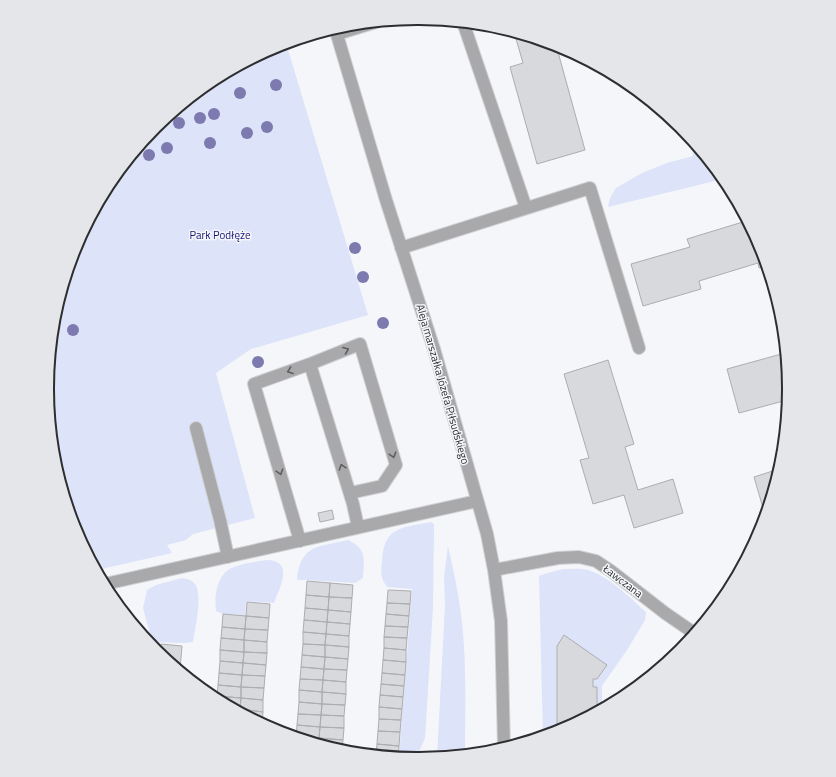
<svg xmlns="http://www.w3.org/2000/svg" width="836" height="777" font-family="'Titillium Web',sans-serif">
  <rect width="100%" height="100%" fill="#f4f6fa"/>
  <!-- green -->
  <path fill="#dde3f9" d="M 286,43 L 368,315 L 251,349 L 216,373 L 255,518 L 193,534 L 186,540 L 167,545 L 172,553 L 97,570 L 76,530 L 55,461 L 48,388 L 55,316 L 76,247 L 110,182 L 156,126 L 212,80 L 276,46 Z
    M 691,140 L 723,179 L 608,207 L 610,198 L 616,188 L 642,173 L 667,163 L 693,156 Z
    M 431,522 L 434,524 L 434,528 L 433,607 L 425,738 L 416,759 L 399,757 L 412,589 L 387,587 C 380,577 381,573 382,561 C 384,526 402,528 431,522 Z
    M 348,540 C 367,549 364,559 363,578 L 355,583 L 307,580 L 297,580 C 300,544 319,547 348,540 Z
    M 448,546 C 453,568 458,591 461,614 C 467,661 465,708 465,754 L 437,757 L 445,606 L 444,577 Z
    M 266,560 C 295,560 280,587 274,603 L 246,601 L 245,615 L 223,614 L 216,611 C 214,595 217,573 234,567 C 244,563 255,562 266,560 Z
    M 563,569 C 571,569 580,568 588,570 C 610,577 629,597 646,612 L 645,620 L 627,650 L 602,686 L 602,708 L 560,731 L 543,736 L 539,576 L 544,574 Z
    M 182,578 C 187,579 192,580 195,584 C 203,595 195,628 193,642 L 184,643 L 152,642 L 143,608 L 147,590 L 156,585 Z"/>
  <!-- building -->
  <path fill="#d8d9dd" stroke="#acadb1" d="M 514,32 L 560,46 L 566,50 L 558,52 L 585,150 L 537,164 L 510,67 L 523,63 Z
    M 746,221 L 748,227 L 750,227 L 760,247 L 766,266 L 759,268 L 758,263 L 699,281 L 701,289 L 643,306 L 631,264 L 690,247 L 687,239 Z
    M 785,353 L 788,389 L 787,400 L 739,413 L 727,369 Z
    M 608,360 L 634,444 L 625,447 L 638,490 L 673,479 L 683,513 L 634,528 L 624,495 L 593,504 L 580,460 L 589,458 L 564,374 Z
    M 779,469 L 765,515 L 754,477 Z
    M 332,510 L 334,519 L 320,522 L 318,513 Z
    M 307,581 L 330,583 L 329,597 L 306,595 Z
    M 330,583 L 353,585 L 352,598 L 329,597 Z
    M 388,590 L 411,591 L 410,604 L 387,603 Z
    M 306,595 L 329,597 L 328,610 L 305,608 Z
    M 329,597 L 352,598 L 351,612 L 328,610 Z
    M 247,602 L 270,604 L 269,618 L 246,616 Z
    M 387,603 L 410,604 L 409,616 L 386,614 Z
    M 305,608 L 328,610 L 327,622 L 304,620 Z
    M 328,610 L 351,612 L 350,624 L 327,622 Z
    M 223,614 L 246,616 L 245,629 L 222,627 Z
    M 386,614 L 409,616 L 408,627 L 385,626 Z
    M 246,616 L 269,618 L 268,630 L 245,629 Z
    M 304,620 L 327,622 L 326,634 L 303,632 Z
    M 327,622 L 350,624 L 349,636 L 326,634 Z
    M 385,626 L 408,627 L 407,638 L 384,637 Z
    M 222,627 L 245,629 L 244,640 L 221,638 Z
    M 245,629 L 268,630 L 267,642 L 244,640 Z
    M 303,632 L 326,634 L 325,645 L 303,644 Z
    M 326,634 L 349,636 L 349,647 L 325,645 Z
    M 564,635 L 607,665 L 597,679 L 593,679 L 593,687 L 597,687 L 597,711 L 557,732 L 557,646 Z
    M 384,637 L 407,638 L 406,650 L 384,648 Z
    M 221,638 L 244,640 L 244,652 L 220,650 Z
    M 244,640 L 267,642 L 267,653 L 244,652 Z
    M 161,644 L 182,646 L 180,670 L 160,654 Z
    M 303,644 L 325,645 L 325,657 L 302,655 Z
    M 325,645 L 349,647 L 348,659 L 325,657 Z
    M 384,648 L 406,650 L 406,662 L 383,660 Z
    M 220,650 L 244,652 L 243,663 L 220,661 Z
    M 244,652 L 267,653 L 266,665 L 243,663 Z
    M 302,655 L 325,657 L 324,669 L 301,667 Z
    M 325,657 L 348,659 L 347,670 L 324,669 Z
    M 383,660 L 406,662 L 405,675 L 382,673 Z
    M 220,661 L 243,663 L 242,675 L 219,673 Z
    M 243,663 L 266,665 L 265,676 L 242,675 Z
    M 301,667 L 324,669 L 323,680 L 300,679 Z
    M 324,669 L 347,670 L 346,682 L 323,680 Z
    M 219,673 L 242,675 L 241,687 L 218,685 Z
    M 382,673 L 405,675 L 404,686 L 381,684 Z
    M 242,675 L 265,676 L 264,688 L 241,687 Z
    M 300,679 L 323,680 L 322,692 L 299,690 Z
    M 323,680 L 346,682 L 346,694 L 322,692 Z
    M 631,683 L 636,686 L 625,695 L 625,693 Z
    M 381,684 L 404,686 L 403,697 L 380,695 Z
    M 218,685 L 241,687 L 241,698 L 217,696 Z
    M 241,687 L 264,688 L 263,700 L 241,698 Z
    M 299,690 L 322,692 L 322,704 L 299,702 Z
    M 322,692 L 346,694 L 345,705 L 322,704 Z
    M 380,695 L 403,697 L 402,709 L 379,707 Z
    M 217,696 L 241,698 L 240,709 L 236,709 L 217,699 Z
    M 241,698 L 263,700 L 263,712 L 240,709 Z
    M 299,702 L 322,704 L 321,715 L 298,714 Z
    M 322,704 L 345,705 L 344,716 L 321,715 Z
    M 379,707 L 402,709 L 401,720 L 379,719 Z
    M 240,709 L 263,712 L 262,723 L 239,711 Z
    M 298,714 L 321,715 L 320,727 L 297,725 Z
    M 321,715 L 344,716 L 344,728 L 320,727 Z
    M 379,719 L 401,720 L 400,732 L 378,731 Z
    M 297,725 L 320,727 L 319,738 L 296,737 Z
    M 320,727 L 344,728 L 343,740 L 319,738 Z
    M 378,731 L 400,732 L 399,746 L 377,744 Z
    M 319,738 L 343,740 L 342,751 L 319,744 Z
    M 377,744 L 399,746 L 398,757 L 376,755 Z"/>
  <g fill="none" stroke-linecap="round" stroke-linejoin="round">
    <!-- minor casing -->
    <g stroke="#d0d2d5" stroke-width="14">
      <path id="minor" d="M 463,22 L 526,208
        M 335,28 L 386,200 L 434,349 L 487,534 L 494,570 L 501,621 L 504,748
        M 337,34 L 376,22
        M 401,248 L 590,188 L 639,348
        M 310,364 L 360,344 L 396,465 L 382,486 L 350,493
        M 196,428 L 220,520 L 228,557
        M 300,541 L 254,384 L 310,364 L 353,504 L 358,527
        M 494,570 L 558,558 L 579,557 L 596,561 L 611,571 L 665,613 L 694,633
        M 105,584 L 477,501"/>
    </g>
    <!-- minor -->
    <use href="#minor" stroke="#a9a9ab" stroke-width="12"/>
  </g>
  <!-- trees -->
  <g fill="#7c7aaf">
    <circle cx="276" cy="85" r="6"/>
    <circle cx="240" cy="93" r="6"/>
    <circle cx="214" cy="114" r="6"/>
    <circle cx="200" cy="118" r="6"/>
    <circle cx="179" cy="123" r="6"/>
    <circle cx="267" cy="127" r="6"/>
    <circle cx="247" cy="133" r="6"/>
    <circle cx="210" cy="143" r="6"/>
    <circle cx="167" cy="148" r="6"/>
    <circle cx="149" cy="155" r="6"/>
    <circle cx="355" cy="248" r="6"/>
    <circle cx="363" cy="277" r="6"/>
    <circle cx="383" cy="323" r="6"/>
    <circle cx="73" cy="330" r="6"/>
    <circle cx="258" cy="362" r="6"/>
  </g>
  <!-- one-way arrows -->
  <defs><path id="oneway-chevron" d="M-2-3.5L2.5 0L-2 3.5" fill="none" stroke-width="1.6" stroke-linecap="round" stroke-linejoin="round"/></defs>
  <g stroke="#5f5f61">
    <use href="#oneway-chevron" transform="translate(346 350) rotate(-21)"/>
    <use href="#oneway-chevron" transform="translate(290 371) rotate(160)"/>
    <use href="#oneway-chevron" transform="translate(393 455) rotate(73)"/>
    <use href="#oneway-chevron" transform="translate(342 467) rotate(-107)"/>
    <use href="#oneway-chevron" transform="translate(280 472) rotate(73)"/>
  </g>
  <g text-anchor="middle" stroke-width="3" stroke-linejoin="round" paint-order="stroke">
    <!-- park labels -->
    <g font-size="11" fill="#1a1572" stroke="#f4f6fa">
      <text x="220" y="239">Park Podłęże</text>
    </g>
    <!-- street labels -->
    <g font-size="11" fill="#2d2e2f" stroke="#f4f6fa">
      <text transform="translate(443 384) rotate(74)" y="4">Aleja marszałka Józefa Piłsudskiego</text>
      <text transform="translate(623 581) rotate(37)" y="4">Ławczana</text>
    </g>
  </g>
  <!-- crop -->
  <path d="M0 0H836V777H0ZM417 25H419A363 363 0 0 1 782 388V389A363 363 0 0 1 419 752H417A363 363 0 0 1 54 389V388A363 363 0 0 1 417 25Z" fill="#e4e6ea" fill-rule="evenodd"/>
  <path fill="none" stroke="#2d2e2f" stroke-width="2" d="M417 25H419A363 363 0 0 1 782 388V389A363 363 0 0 1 419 752H417A363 363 0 0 1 54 389V388A363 363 0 0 1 417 25Z"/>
</svg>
